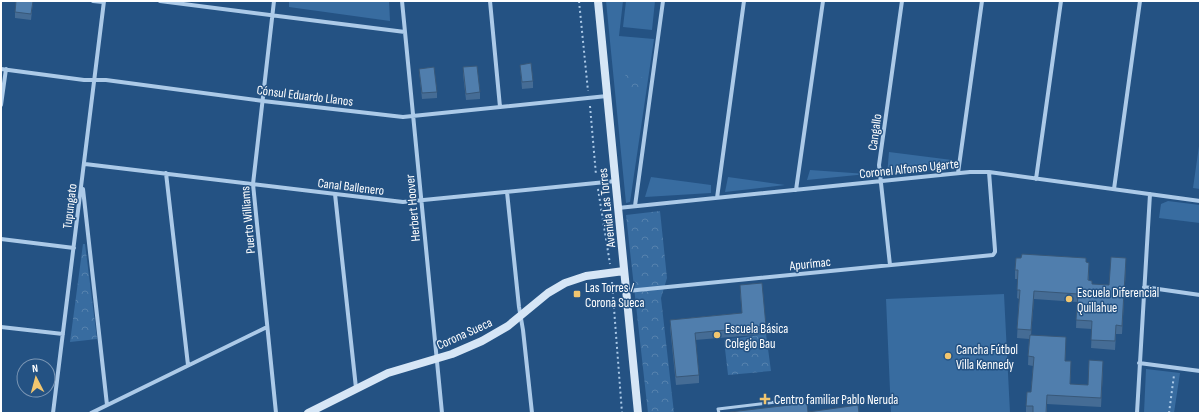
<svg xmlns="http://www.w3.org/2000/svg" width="1201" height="414" font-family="'Sofia Sans Condensed',sans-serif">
  <defs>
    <pattern id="forest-crowns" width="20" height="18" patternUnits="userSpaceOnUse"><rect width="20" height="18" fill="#386ca0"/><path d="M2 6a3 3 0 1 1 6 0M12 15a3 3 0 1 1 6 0" fill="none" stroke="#5682ae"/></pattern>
  </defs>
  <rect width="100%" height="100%" fill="#245283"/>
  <!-- grass -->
  <path fill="#386ca0" d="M 289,1 L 389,1 L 390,21 L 289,7 Z
    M 606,1 L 623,1 L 619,36 L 654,39 L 630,202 L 626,203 Z
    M 626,1 L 655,1 L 652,30 L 623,27 Z
    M 1200,139 L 1200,189 L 1193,188 Z
    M 889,152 L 952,160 L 952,167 L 887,175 Z
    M 810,170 L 867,174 L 807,180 Z
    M 651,177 L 711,185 L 711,193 L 645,197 Z
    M 728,177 L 785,185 L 725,192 Z
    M 1168,201 L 1200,205 L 1200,223 L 1159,218 L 1161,204 Z
    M 1004,294 L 1010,413 L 891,413 L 886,299 Z
    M 1146,369 L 1180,373 L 1174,413 L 1144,413 Z"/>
  <!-- forest -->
  <path fill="url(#forest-crowns)" d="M 632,71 L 639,72 L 643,79 L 641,87 L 634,89 L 626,89 L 623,80 L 626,74 Z
    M 660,211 L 667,278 L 661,298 L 674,413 L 648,413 L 626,215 Z
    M 83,244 L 85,244 L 97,339 L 70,342 Z
    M 766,334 L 771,371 L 728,375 L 724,340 Z"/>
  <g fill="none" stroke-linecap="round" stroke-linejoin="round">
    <!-- path -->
    <path stroke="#accae8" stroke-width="2" stroke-dasharray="2 3" stroke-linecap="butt" d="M 579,1 L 588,91
      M 590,106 L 596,175
      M 598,189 L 610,264
      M 612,282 L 622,413
      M 1169,413 L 1174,375"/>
    <!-- lane -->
    <path stroke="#accae8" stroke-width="3" d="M 719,413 L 718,409 L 792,400"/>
    <!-- street -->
    <path stroke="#accae8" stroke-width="4" d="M 93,1 L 103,2
      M 160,1 L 405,32
      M 274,1 L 253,184 L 276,413
      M 402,1 L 442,413
      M 490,1 L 500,107
      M 1,69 L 84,80 L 106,80 L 263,101 L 403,117 L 607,96
      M 1,105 L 6,69
      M 85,164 L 403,202 L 616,181
      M 166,173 L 188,365
      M 958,173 L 982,1
      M 1036,179 L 1061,1
      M 83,189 L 107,405
      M 1114,189 L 1140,1
      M 796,190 L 823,1
      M 507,192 L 519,307 L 523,330 L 532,413
      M 335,194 L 356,388
      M 717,198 L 744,1
      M 635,206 L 663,1
      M 618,208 L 970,172 L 989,172 L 1200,201
      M 1,239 L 74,248
      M 890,265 L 879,165 L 902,1
      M 1144,287 L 1200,295
      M 627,291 L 993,255 L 995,252 L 995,250 L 989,172
      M 1,327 L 63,334
      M 1139,363 L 1200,371
      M 53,413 L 104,1
      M 91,413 L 267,327
      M 1137,413 L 1150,194"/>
    <!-- secondary -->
    <path stroke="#d6e6f6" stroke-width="8" d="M 598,1 L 638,413
      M 308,413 L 388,373 L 452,354 L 482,341 L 508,326 L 548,293 L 565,283 L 586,276 L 624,271"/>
  </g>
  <!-- wall -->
  <path fill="#456c95" d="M 33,1 L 31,20 L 15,18 L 15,12 Z
    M 520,65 L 533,81 L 533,88 L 522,89 Z
    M 463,67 L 480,92 L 480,99 L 466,100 L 463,74 Z
    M 419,69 L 437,92 L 437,98 L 422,99 Z
    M 1086,262 L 1089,271 L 1089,280 L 1092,284 L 1109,285 L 1126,267 L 1122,334 L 1116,334 L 1115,350 L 1091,348 L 1092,329 L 1076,328 L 1077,302 L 1034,299 L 1031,335 L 1066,345 L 1065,361 L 1071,370 L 1070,384 L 1088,385 L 1103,370 L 1101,407 L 1047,404 L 1047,413 L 1026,413 L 1026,406 L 1031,392 L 1033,366 L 1028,365 L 1029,339 L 1017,338 L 1019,299 L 1017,298 L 1018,279 L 1015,279 L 1015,270 Z
    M 740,285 L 766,326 L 766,334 L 695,340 L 699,375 L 699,383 L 676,385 L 670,327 L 670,320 L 742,313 L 740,293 Z"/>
  <!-- shaded-wall -->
  <path fill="#385879" d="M 1126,258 L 1126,267 L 1122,334 L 1122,326 Z
    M 1034,291 L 1034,299 L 1031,339 L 1031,330 Z
    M 1103,361 L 1103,370 L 1101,407 L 1101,398 Z"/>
  <!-- building -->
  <path fill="#507ead" stroke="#385879" d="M 16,1 L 33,1 L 31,14 L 15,12 Z
    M 531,63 L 533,81 L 522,82 L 520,65 Z
    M 477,66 L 480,92 L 466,94 L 463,67 Z
    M 434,67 L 437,92 L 422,93 L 419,69 Z
    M 1022,254 L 1086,258 L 1086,262 L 1089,263 L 1088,280 L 1092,281 L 1092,284 L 1109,285 L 1111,257 L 1126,258 L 1122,326 L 1116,325 L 1115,341 L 1091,340 L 1092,321 L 1076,320 L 1078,294 L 1034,291 L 1031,330 L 1017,329 L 1020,290 L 1017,290 L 1018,270 L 1015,270 L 1016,258 L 1021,258 Z
    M 762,283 L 766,326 L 695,333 L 699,375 L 676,377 L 670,320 L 742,313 L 740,285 Z
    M 1030,335 L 1066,337 L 1065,361 L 1071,361 L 1070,384 L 1088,385 L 1089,360 L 1103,361 L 1101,398 L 1047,395 L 1046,413 L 1033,413 L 1033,406 L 1026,406 L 1027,392 L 1031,392 L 1034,357 L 1028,356 Z
    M 807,403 L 808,412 L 858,405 L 859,413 L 730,413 L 730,412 Z"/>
  <!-- markers -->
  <g fill="#f2c66f" stroke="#245283" stroke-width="1.5">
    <rect x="573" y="290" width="8" height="8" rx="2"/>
    <circle cx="1069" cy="299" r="4"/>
    <circle cx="717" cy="335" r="4"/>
    <circle cx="948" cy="356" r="4"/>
    <path d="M763 393h4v4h4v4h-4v4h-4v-4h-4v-4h4z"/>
  </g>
  <g text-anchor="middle" stroke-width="3" stroke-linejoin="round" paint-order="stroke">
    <!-- street labels -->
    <g font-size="13" fill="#fff" stroke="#245283">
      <text transform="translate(305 95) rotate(7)" y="5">Cónsul Eduardo Llanos</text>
      <text transform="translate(874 132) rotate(-82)" y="5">Cangallo</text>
      <text transform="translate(909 168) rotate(-6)" y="5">Coronel Alfonso Ugarte</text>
      <text transform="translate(351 186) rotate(7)" y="5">Canal Ballenero</text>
      <text transform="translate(69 206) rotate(-83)" y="5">Tupungato</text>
      <text transform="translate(412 208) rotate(-95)" y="5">Herbert Hoover</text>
      <text transform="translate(606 208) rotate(-96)" y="5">Avenida Las Torres</text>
      <text transform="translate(247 220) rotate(-95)" y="5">Puerto Williams</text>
      <text transform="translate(810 263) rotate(-6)" y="5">Apurímac</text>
      <text transform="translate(464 333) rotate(-24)" y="5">Corona Sueca</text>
    </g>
    <!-- poi labels -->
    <g font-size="13" fill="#fff" stroke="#245283" text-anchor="start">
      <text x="585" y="292">Las Torres /<tspan x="585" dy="15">Corona Sueca</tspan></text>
      <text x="1077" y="297">Escuela Diferencial<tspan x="1077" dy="15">Quillahue</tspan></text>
      <text x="725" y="333">Escuela Básica<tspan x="725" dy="15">Colegio Bau</tspan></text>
      <text x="956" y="354">Cancha Fútbol<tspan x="956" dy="15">Villa Kennedy</tspan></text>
      <text x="774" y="404">Centro familiar Pablo Neruda</text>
    </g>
  </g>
  <!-- border -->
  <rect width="1201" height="414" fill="none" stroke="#ffffff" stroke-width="4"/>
  <!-- north arrow -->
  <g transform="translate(36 378) rotate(354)"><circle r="19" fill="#245283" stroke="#7c97b5"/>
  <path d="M0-3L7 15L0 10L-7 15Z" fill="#f2c66f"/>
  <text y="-6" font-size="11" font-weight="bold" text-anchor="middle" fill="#ffffff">N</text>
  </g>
</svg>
